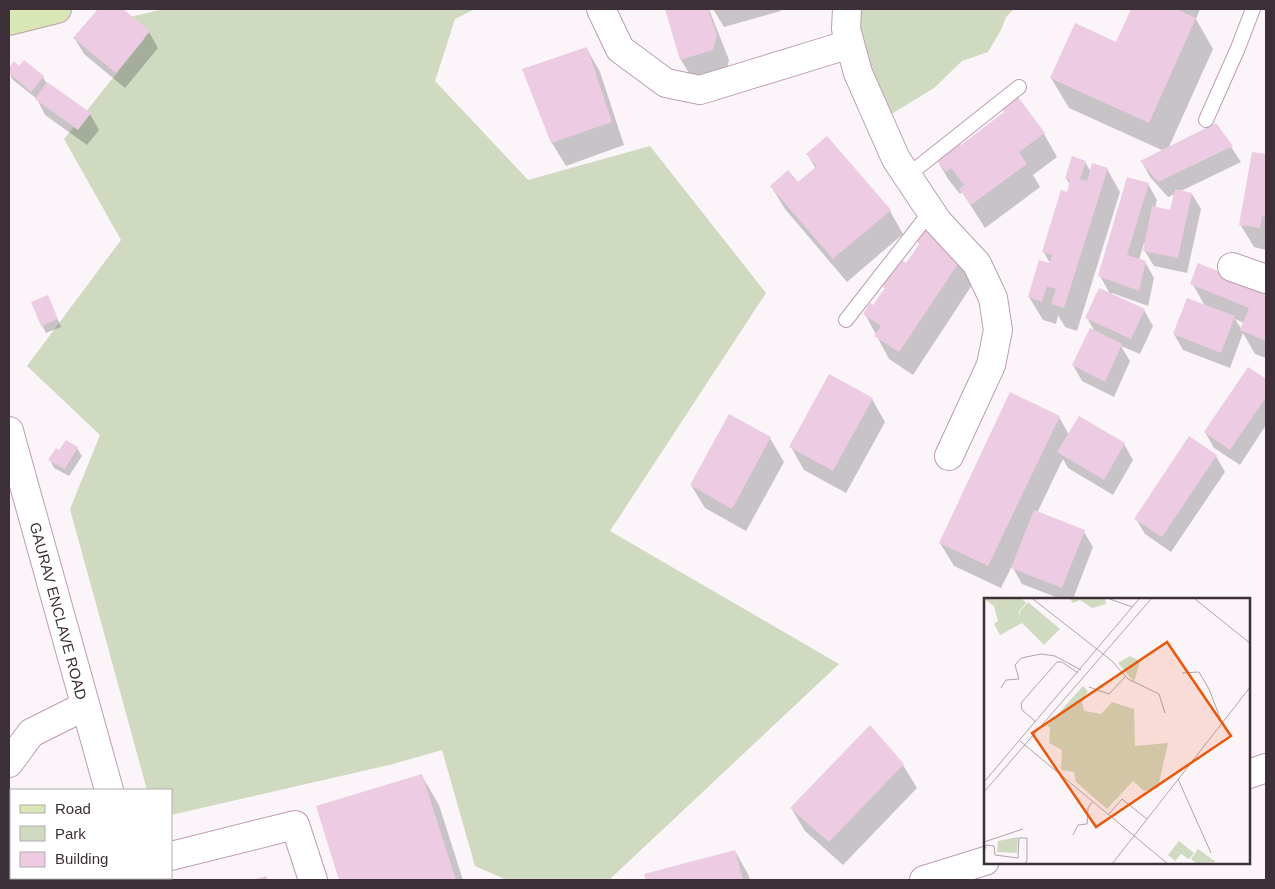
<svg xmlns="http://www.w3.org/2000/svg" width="1275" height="889" font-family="Arial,sans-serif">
  <rect width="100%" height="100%" fill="#fbf4f8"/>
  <!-- green -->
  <path fill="#cfdac1" d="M 164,9 L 475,9 L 455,19 L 435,81 L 528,180 L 650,146 L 766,293 L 610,531 L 839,664 L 609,880 L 507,880 L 475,866 L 442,750 L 393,764 L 171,815 L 171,790 L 147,790 L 70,509 L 100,435 L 27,366 L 121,240 L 64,139 L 145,38 L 130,17 Z
    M 856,9 L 1014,9 L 1006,17 L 1001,30 L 988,52 L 962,61 L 934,88 L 885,118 L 857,39 Z"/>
  <!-- shadow -->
  <path fill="#0003" fill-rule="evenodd" d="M 99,9 L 121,9 L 149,32 L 158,48 L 125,88 L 84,54 L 75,39 Z
    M 667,9 L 709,9 L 729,60 L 726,73 L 695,83 L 681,60 Z
    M 713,9 L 780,9 L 781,11 L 724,27 Z
    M 1132,9 L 1200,9 L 1196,19 L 1213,49 L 1168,149 L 1216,124 L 1241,162 L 1181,191 L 1192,194 L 1201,209 L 1187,273 L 1154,266 L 1144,250 L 1146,244 L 1144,243 L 1139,260 L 1145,262 L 1154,278 L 1148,306 L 1112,293 L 1111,295 L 1144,310 L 1153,326 L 1140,354 L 1121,346 L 1130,361 L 1114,397 L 1082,381 L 1073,365 L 1095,332 L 1087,318 L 1110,294 L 1100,276 L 1148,184 L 1157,200 L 1155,208 L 1171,212 L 1175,194 L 1168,197 L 1150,177 L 1142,162 L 1164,151 L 1069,108 L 1051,78 L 1117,43 Z
    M 587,49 L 600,72 L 624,145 L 566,166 L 552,143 L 524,69 Z
    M 15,63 L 19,67 L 43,77 L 47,84 L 90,114 L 99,130 L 87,145 L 45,115 L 37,99 L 12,79 L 9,70 Z
    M 1018,99 L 1044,134 L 1057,157 L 1033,175 L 1040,187 L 985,228 L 962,192 L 960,194 L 948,179 L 935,156 L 961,146 L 1006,113 Z
    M 827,138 L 890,211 L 903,234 L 847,282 L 785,209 L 771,186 L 798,184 L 816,169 L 808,155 Z
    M 1253,153 L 1266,155 L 1266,250 L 1254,247 L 1240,224 Z
    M 1085,162 L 1091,172 L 1107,169 L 1120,192 L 1077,331 L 1065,327 L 1058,315 L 1056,324 L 1043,320 L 1029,297 L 1051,265 L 1043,251 L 1068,194 L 1070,185 L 1066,178 Z
    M 924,230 L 976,279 L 913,375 L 889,359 L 865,314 L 873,307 L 885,289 L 883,286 L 907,265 L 920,245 L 917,240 Z
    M 1199,265 L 1266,293 L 1266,358 L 1255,354 L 1243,333 L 1230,368 L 1183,350 L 1174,334 L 1205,306 L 1192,283 ZM 1235,319 L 1244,323 L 1242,330 Z
    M 51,304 L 61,327 L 46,333 L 42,325 Z
    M 1248,369 L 1266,381 L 1266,425 L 1240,465 L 1214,448 L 1205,432 Z
    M 872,399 L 885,422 L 846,493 L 804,470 L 791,447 Z
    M 729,416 L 770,438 L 784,462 L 746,531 L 705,508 L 691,485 Z
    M 1059,417 L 1069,435 L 1079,418 L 1124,444 L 1133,460 L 1113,495 L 1068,468 L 1063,459 L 1037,513 L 1084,532 L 1093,547 L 1073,599 L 1061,599 L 1022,584 L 1012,566 L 1001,588 L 954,566 L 940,543 Z
    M 77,448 L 82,456 L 69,476 L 54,468 L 50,460 L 60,452 Z
    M 1216,456 L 1225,472 L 1171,552 L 1145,534 L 1136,519 Z
    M 903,765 L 917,788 L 843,865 L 805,831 L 791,808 Z
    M 422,776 L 439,805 L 463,880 L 340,880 L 317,807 Z
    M 735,851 L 748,874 L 750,880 L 647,880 L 645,875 Z"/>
  <!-- building -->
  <path fill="#edcbe2" d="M 98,9 L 123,9 L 150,31 L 116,73 L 73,38 Z
    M 665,9 L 708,9 L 717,35 L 713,50 L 680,60 Z
    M 1131,9 L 1176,9 L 1196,18 L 1149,123 L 1050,78 L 1075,23 L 1116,42 Z
    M 587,47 L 612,122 L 551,143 L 522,69 Z
    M 24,60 L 44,76 L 31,92 L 9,73 L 9,68 L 14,61 L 19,66 Z
    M 47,82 L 91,113 L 78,130 L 35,99 Z
    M 1018,97 L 1045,133 L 1019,152 L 1027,164 L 971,205 L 959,189 L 964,185 L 951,168 L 946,172 L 933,155 L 956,139 L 961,145 L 1004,112 L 1002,109 Z
    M 1216,123 L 1233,146 L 1158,182 L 1140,161 Z
    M 827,136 L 891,210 L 833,259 L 770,186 L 788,170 L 798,182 L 817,166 L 806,154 Z
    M 1252,152 L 1266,154 L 1266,217 L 1262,216 L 1260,228 L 1239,225 Z
    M 1072,156 L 1086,161 L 1080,179 L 1087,181 L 1092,163 L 1108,168 L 1064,308 L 1051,304 L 1056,289 L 1047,286 L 1042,302 L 1028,297 L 1039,260 L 1049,263 L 1052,255 L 1042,252 L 1061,190 L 1067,192 L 1070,180 L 1065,178 Z
    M 1127,177 L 1149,183 L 1127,255 L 1146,261 L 1139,291 L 1098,276 Z
    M 1175,189 L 1192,193 L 1178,258 L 1143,251 L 1152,206 L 1170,210 Z
    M 923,229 L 964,255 L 899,352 L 874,336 L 881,326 L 863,314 L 870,303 L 873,305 L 885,288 L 882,286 L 900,259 L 906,263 L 920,243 L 915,240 Z
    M 1198,263 L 1266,291 L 1266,341 L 1240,330 L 1249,308 L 1190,284 Z
    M 1099,288 L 1145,309 L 1131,339 L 1085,318 Z
    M 48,295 L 58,319 L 41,326 L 31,302 Z
    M 1187,298 L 1235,316 L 1221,353 L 1173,334 Z
    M 1090,328 L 1122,344 L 1105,382 L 1072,365 Z
    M 1248,367 L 1266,379 L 1266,397 L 1230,450 L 1204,432 Z
    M 829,374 L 873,398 L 833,471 L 789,447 Z
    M 1010,392 L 1060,416 L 988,566 L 939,543 Z
    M 729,414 L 771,437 L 732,509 L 690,485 Z
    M 1079,416 L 1125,443 L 1104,480 L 1057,452 Z
    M 1189,436 L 1217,455 L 1162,537 L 1134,519 Z
    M 66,440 L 78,447 L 65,469 L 48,460 L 56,448 L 59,450 Z
    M 1034,510 L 1085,530 L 1062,588 L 1011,568 Z
    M 870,725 L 904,764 L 829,842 L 790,808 Z
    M 422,774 L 456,880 L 339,880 L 316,806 Z
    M 735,850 L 743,880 L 646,880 L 644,874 Z
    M 266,876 L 268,880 L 251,880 Z"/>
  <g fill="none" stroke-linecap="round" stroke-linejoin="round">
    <!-- service casing -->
    <g stroke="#bd9db3" stroke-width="16">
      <path id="service" d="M 1206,120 L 1238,48 L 1253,9
        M 907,176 L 1019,87
        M 846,320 L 931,211"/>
    </g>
    <!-- minor casing -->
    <g stroke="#bd9db3" stroke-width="30">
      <path id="minor" d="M 601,9 L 620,49 L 666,83 L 700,90 L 850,44
        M 847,9 L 846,29 L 858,73 L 896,159 L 938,222 L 977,264 L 993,298 L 998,330 L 991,365 L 949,456
        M 1232,267 L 1266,279
        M 9,431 L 109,790
        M 9,763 L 31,733 L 85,706
        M 1249,774 L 1266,768
        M 171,856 L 295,825 L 313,880
        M 133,878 L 134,880
        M 924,880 L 985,861"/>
    </g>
    <!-- secondary casing -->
    <g stroke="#bd9db3" stroke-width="30">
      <path id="secondary" d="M 9,21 L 57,9"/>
    </g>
    <!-- service -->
    <use href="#service" stroke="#fff" stroke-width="14"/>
    <!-- minor -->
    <use href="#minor" stroke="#fff" stroke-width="28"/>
    <!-- secondary -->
    <use href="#secondary" stroke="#d9e6b5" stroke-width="28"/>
  </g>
  <g text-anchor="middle" stroke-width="4" stroke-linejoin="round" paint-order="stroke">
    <!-- street labels -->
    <g font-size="15" fill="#3c2f38" stroke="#fff">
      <text transform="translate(58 611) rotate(75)" y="5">GAURAV ENCLAVE ROAD</text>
    </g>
  </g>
  <!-- overview -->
  <g transform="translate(984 598)">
    <rect width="266" height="266" fill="#fbf4f8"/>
    <path d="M 0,1 L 38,1 L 42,5 L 35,13 L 36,20 L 36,13 L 44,4 L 76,31 L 60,47 L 38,25 L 16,37 L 10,26 L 14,23 L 10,8 ZM 86,1 L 121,1 L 122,6 L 108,10 L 96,2 L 89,5 ZM 146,58 L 156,63 L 150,84 L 134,65 ZM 99,88 L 104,93 L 98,104 L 100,113 L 117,116 L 128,104 L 150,111 L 151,148 L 184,145 L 174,190 L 160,193 L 149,183 L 123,211 L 92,184 L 90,174 L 77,172 L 78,152 L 65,145 L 66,129 L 63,128 ZM 34,239 L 33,255 L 13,254 L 14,243 ZM 195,243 L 210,255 L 205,261 L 197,256 L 191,263 L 184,257 ZM 214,251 L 232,264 L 212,265 L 207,261 Z" fill="#cfdac1"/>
    <path fill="none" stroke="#afa5ab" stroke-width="1" d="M 49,1 L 128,63 L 144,81 L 175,96 L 181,115M 126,1 L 148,9M 211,1 L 267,46M 198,75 L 215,74 L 225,91 L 238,125M 105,89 L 125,96 L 141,79M 17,90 L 22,82 L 35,81 L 31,67 L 37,60 L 57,56 L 71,58 L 97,72M 52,124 L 38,112 L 37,105 L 73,64 L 78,64 L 94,75M 36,143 L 184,266M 194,181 L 227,255M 0,184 L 155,1M 0,194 L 167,1M 124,217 L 138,201 L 163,221M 89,237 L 94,227 L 103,226 L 104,210 L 108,204M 0,244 L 39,231M 0,254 L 2,247 L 10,248 L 11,257 L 34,260 L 35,240 L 43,240 L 43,263 L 40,266M 128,266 L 267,88"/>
    <path fill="#e8590c" fill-opacity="0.15" stroke="#e8590c" stroke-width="2.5" d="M 183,44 L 247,138 L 112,229 L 48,135 Z"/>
    <rect width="266" height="266" fill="none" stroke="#3c2f38" stroke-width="2.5"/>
  </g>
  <!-- border -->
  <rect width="1275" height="889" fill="none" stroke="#3c2f38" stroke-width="20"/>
  <!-- legend -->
  <rect x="10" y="789" width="162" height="90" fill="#ffffff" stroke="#b1acaf"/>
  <rect x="20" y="805" width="25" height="8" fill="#d9e6b5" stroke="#b1acaf"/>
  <text x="55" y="814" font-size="15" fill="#3c2f38">Road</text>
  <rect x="20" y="826" width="25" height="15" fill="#cfdac1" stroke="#b1acaf"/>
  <text x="55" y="839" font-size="15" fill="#3c2f38">Park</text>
  <rect x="20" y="852" width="25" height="15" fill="#edcbe2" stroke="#b1acaf"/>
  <text x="55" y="864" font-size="15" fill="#3c2f38">Building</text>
</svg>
